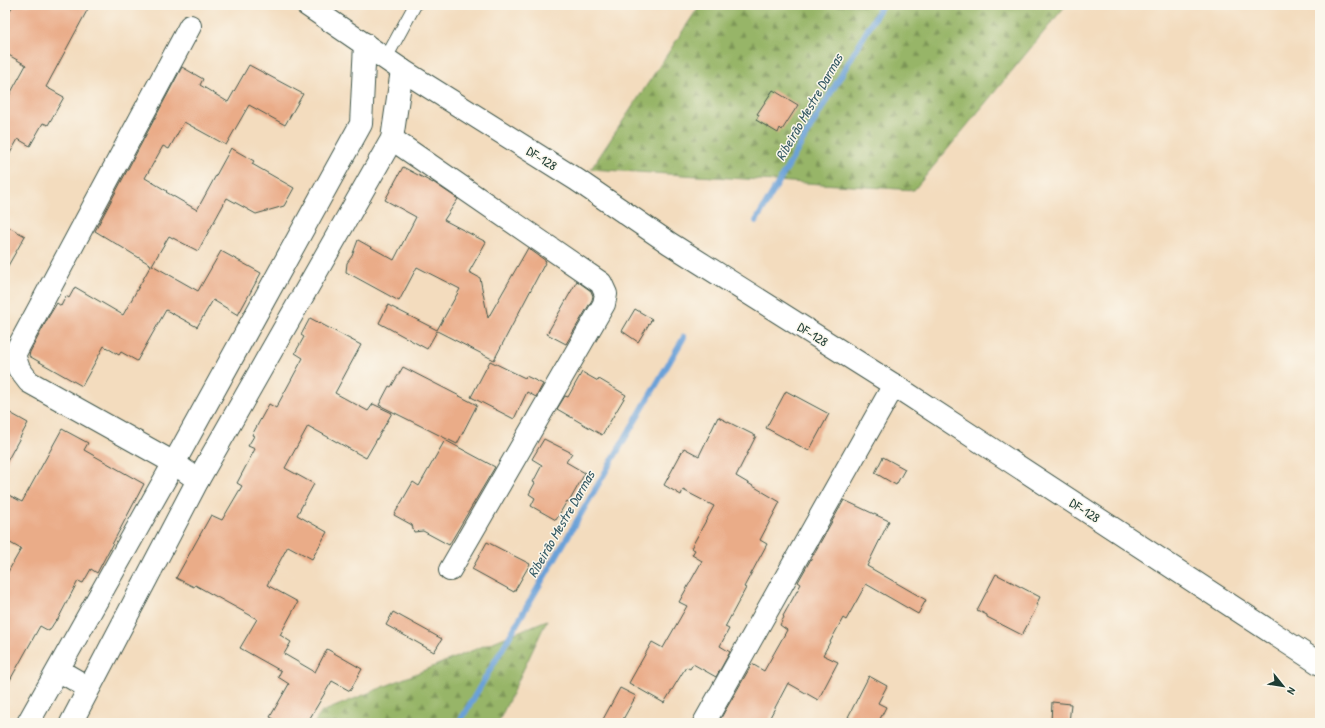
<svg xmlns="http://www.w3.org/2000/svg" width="1325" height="728" font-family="'Patrick Hand',sans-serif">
  <defs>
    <pattern id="forest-firs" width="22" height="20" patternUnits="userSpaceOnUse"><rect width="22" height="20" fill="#97b568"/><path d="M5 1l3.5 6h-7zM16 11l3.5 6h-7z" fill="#7b9456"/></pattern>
  </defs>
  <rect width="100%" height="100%" fill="#fbf7ec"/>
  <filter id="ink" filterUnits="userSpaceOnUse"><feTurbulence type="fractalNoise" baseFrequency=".025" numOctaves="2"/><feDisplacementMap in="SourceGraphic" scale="8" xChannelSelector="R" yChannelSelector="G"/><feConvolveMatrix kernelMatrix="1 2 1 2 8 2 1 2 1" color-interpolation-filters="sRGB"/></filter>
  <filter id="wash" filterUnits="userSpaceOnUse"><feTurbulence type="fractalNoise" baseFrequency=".012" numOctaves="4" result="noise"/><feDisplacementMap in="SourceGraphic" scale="16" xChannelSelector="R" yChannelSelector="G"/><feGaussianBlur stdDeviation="0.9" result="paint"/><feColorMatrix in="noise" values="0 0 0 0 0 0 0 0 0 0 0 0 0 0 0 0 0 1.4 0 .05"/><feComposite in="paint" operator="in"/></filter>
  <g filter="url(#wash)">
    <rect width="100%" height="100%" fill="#f3dcbe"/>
    <!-- forest -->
    <path fill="url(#forest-firs)" stroke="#5b794e" d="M 700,5 L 1066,5 L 914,190 L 591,169 Z
      M 547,620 L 498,723 L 314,723 L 322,712 Z"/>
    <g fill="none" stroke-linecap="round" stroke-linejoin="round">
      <!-- stream -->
      <path stroke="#6aa1d8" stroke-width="6" d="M 756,221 L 882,5
        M 459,723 L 684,337"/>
    </g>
    <g id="blocks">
      <!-- building -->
      <path fill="#eaac88" d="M 13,5 L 90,5 L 46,87 L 64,97 L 48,125 L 43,123 L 30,146 L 18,139 L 5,162 L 5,103 L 26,65 L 5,53 L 5,19 Z
        M 249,65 L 303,94 L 285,125 L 249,105 L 226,145 L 184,122 L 169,149 L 163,146 L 145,178 L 167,191 L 166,192 L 197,210 L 231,148 L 254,161 L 252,164 L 294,188 L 284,206 L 256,214 L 227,198 L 198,251 L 169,236 L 152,265 L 198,291 L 221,251 L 261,273 L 238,315 L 213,300 L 197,327 L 166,310 L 137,361 L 121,352 L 119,355 L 104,346 L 82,386 L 29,356 L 30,352 L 49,316 L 57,303 L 61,306 L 66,296 L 69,298 L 75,287 L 123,315 L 151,265 L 95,231 L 182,67 L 203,79 L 200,85 L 228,102 Z
        M 773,90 L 798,105 L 782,130 L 780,128 L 778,133 L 756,120 L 759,115 L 757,114 Z
        M 403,167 L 433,183 L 433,182 L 458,199 L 444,220 L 486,242 L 469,272 L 480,278 L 488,318 L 528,248 L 546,261 L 494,360 L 437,331 L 427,349 L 379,323 L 388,305 L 437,330 L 460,289 L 417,267 L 399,301 L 346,272 L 347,263 L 352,256 L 358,240 L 394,260 L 416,217 L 385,200 Z
        M 5,225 L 25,236 L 5,271 Z
        M 577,281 L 591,291 L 593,296 L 592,300 L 566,344 L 547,334 Z
        M 635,309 L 652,319 L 638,342 L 622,331 Z
        M 310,318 L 361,345 L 335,393 L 368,411 L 373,404 L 392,413 L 366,458 L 308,426 L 285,468 L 314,484 L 297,515 L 327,532 L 312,559 L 288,546 L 267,585 L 298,602 L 280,635 L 291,642 L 284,654 L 315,672 L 327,649 L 362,669 L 350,691 L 332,681 L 307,723 L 281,723 L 270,717 L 289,684 L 278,677 L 281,671 L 240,648 L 257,619 L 195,585 L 194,587 L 176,578 L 211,515 L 222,520 L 242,486 L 237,483 L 255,449 L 248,446 L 254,436 L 252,435 L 269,404 L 276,408 L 303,358 L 295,353 L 304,337 L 301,335 Z
        M 490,361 L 525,378 L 526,376 L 543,384 L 536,397 L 527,392 L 514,419 L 471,397 Z
        M 403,367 L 477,405 L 457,444 L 379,405 L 389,386 L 391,387 Z
        M 582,372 L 598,381 L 599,379 L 626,395 L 602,435 L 557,409 L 565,396 L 568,397 Z
        M 786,391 L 829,414 L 809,451 L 766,428 Z
        M 5,410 L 28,423 L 5,465 Z
        M 718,417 L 756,436 L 736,476 L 780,502 L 760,540 L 767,544 L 744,587 L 746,588 L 725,627 L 729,629 L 720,646 L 730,652 L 716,677 L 693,664 L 690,669 L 686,667 L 664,703 L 629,683 L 652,642 L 663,648 L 687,606 L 679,602 L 702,561 L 692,555 L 695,550 L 691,548 L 714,506 L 683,490 L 681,495 L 664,485 L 684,448 L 699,456 Z
        M 62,429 L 88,443 L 84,450 L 144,484 L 97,573 L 91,569 L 83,583 L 78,581 L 57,621 L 56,620 L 49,631 L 40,626 L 5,689 L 5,577 L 21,549 L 5,540 L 5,493 L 22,502 Z
        M 544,439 L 572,453 L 566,462 L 585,473 L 569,502 L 567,501 L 556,520 L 531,506 L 535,498 L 529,494 L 535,483 L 533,482 L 542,465 L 532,459 Z
        M 445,440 L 495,467 L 449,545 L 423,531 L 414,532 L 412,525 L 394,515 L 413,482 L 419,486 Z
        M 883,457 L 905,469 L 896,485 L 875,473 Z
        M 844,500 L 889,521 L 867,566 L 926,600 L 918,614 L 866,584 L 846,620 L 843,618 L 823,655 L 838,662 L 818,700 L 788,683 L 767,723 L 718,723 L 752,664 L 764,671 L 787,630 L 780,625 L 784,617 L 783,616 L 801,584 L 798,582 Z
        M 487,542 L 530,564 L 514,592 L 472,569 Z
        M 996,574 L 1040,597 L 1036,605 L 1038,605 L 1022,635 L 987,617 L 987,615 L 977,610 Z
        M 393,612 L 442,639 L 434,652 L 386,625 Z
        M 869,676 L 887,686 L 878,703 L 886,707 L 878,723 L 859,723 L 848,717 Z
        M 620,688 L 636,696 L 621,723 L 601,723 Z
        M 1052,702 L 1071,704 L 1069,723 L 1051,723 Z"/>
    </g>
  </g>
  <g filter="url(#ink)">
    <use href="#blocks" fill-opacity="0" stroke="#3f5549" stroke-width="1"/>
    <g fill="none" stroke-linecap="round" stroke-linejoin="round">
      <!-- service casing -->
      <g stroke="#3f5549" stroke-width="14">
        <path id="service" d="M 386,58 L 415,5"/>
      </g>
      <!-- minor casing -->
      <g stroke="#3f5549" stroke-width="24">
        <path id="minor" d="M 190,26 L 14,355 L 19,369 L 29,382 L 174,463 L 198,480
          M 392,139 L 601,283 L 606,294 L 604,304 L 450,570
          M 704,723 L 894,385"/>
      </g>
      <!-- tertiary casing -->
      <g stroke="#3f5549" stroke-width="24">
        <path id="tertiary" d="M 58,670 L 89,688
          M 28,723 L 174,463 L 361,124 L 365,44
          M 71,723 L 198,480 L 392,139 L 402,70"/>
      </g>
      <!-- primary casing -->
      <g stroke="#3f5549" stroke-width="24">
        <path id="primary" d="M 307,5 L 402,70 L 577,180 L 669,243 L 894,385 L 1320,664"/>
      </g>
      <!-- service -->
      <use href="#service" stroke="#fff" stroke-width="12"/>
      <!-- minor -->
      <use href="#minor" stroke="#fff" stroke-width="22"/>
      <!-- tertiary -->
      <use href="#tertiary" stroke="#fff" stroke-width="22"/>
      <!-- primary -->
      <use href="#primary" stroke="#fff" stroke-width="22"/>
    </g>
  </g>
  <g text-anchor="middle" stroke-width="3" stroke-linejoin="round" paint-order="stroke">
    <!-- street labels -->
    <g font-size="13" fill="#1f3d34" stroke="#fbf7ec">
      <text transform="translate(542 158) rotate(32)" y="5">DF-128</text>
      <text transform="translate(813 334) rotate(32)" y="5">DF-128</text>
      <text transform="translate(1085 510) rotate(33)" y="5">DF-128</text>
    </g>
    <!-- water labels -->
    <g font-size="14" font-style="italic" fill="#365b65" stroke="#fbf7ec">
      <text transform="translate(809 107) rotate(-60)" y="5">Ribeirão Mestre Darmas</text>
      <text transform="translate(561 524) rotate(-60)" y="5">Ribeirão Mestre Darmas</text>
    </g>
  </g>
  <!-- margin -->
  <rect width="1325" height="728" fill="none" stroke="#fbf7ec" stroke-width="20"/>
  <!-- north arrow -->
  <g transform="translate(1283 686) rotate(120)" stroke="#fbf7ec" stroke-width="3" paint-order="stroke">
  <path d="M0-3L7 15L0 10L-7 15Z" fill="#1f3d34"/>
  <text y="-6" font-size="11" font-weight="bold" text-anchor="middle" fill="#1f3d34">N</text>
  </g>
</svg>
